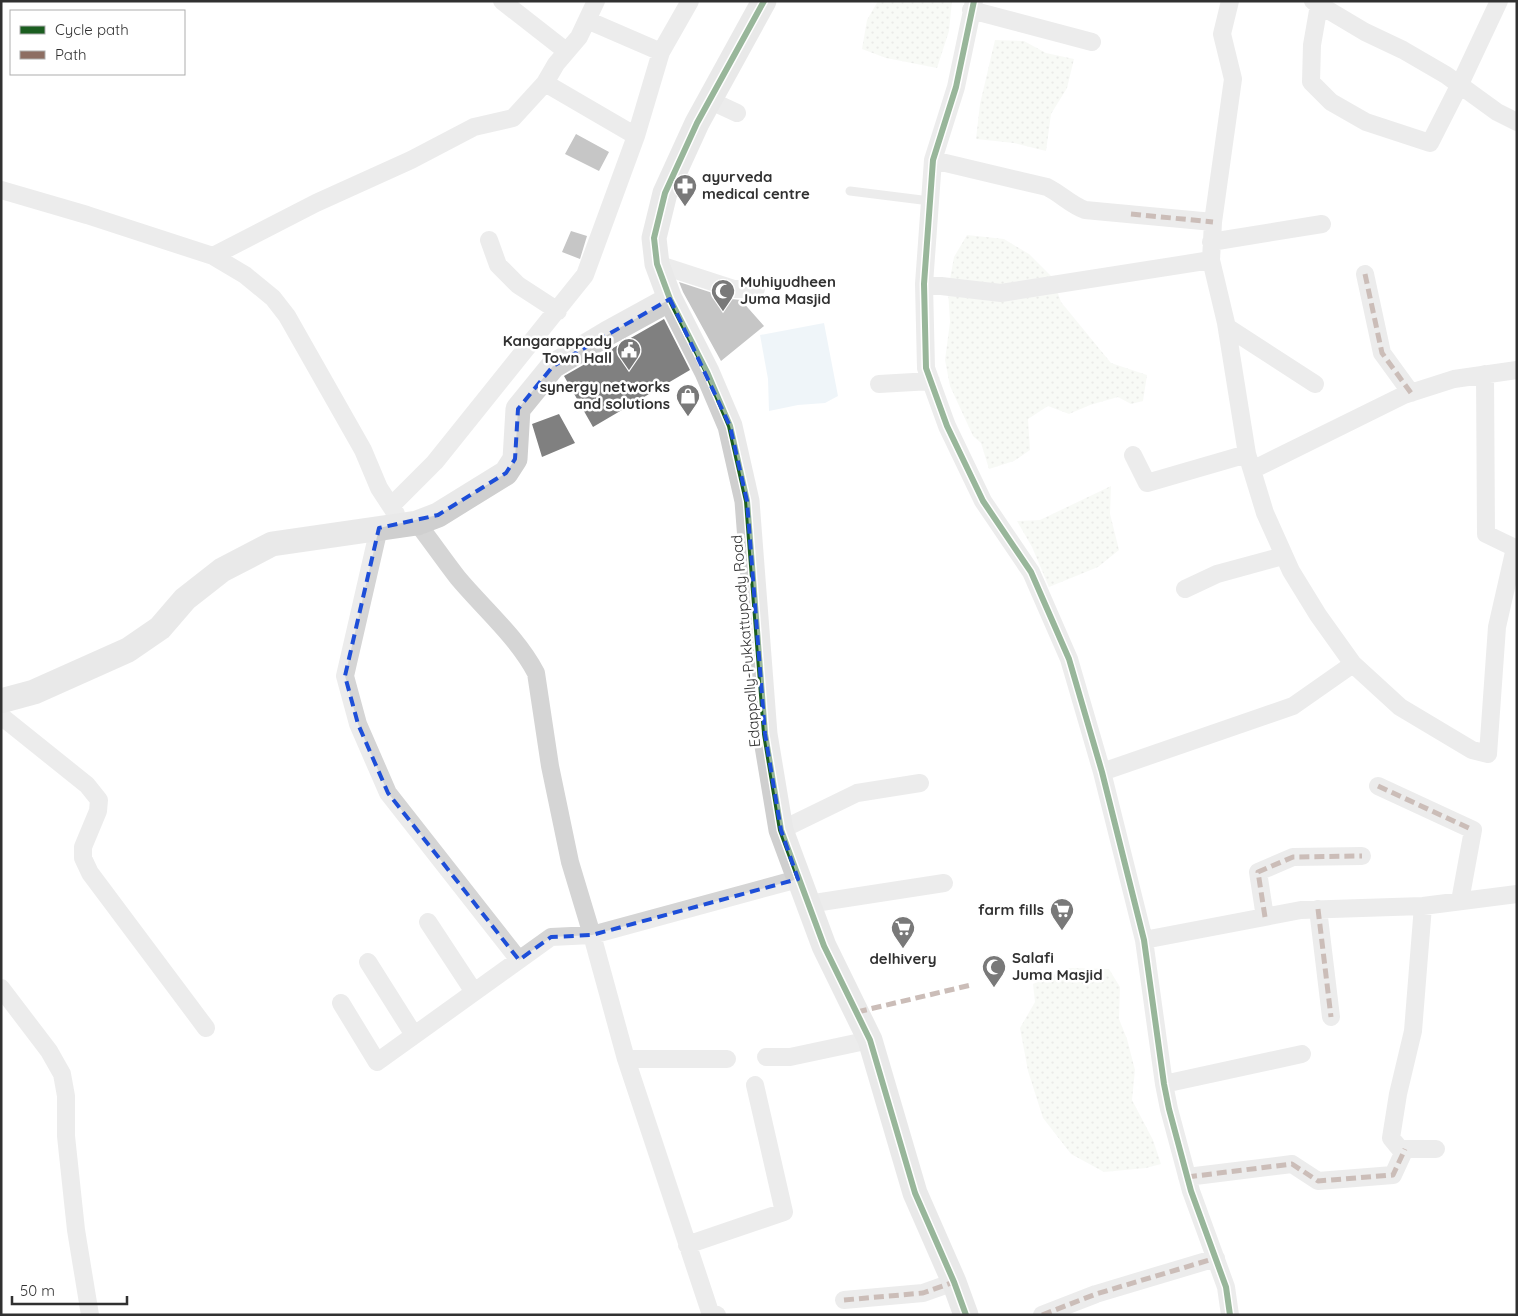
<svg xmlns="http://www.w3.org/2000/svg" width="1518" height="1316" font-family="Quicksand,sans-serif">
  <defs>
    <pattern id="grass-dots" width="8" height="8" patternUnits="userSpaceOnUse" patternTransform="scale(1.25)"><rect width="8" height="8" fill="#f0f3ec"/><path d="M2 2h.1M6 6h.1" fill="none" stroke="#ced1cb" stroke-width="1.8" stroke-linecap="round"/></pattern>
  </defs>
  <rect width="100%" height="100%" fill="#fff"/>
  <!-- grass -->
  <path fill="url(#grass-dots)" d="M 878,1 L 952,1 L 949,31 L 937,68 L 886,58 L 862,49 L 867,20 Z
    M 995,40 L 1024,41 L 1046,53 L 1074,59 L 1067,88 L 1051,114 L 1046,151 L 1014,143 L 976,139 L 980,104 Z
    M 967,235 L 1004,239 L 1029,254 L 1052,277 L 1061,302 L 1111,363 L 1147,375 L 1143,401 L 1131,404 L 1118,397 L 1090,405 L 1069,414 L 1048,406 L 1028,419 L 1030,450 L 1014,461 L 989,469 L 981,443 L 973,436 L 950,386 L 945,360 L 950,322 L 948,290 L 954,257 Z
    M 1111,486 L 1110,514 L 1119,550 L 1098,567 L 1049,587 L 1032,547 L 1017,521 L 1040,520 Z
    M 1069,968 L 1109,969 L 1120,987 L 1119,1019 L 1127,1039 L 1135,1070 L 1132,1100 L 1153,1140 L 1161,1164 L 1146,1168 L 1104,1172 L 1071,1154 L 1043,1118 L 1028,1071 L 1020,1028 L 1035,1002 L 1033,984 Z"/>
  <!-- water -->
  <path fill="#dce9f2" d="M 824,323 L 838,396 L 825,403 L 798,405 L 769,411 L 768,379 L 760,335 Z"/>
  <!-- building -->
  <path fill="#808080" d="M 576,134 L 609,152 L 599,171 L 565,154 Z
    M 571,231 L 587,236 L 580,259 L 562,252 Z
    M 679,282 L 731,299 L 741,300 L 764,326 L 721,361 L 683,292 Z
    M 664,319 L 690,370 L 593,427 L 564,376 Z
    M 559,414 L 575,443 L 542,457 L 532,424 Z"/>
  <g fill="none" stroke-linecap="round" stroke-linejoin="round">
    <!-- lane -->
    <path stroke="#d5d5d5" stroke-width="9" d="M 850,191 L 930,201"/>
    <!-- street -->
    <path stroke="#d5d5d5" stroke-width="18" d="M 502,1 L 566,51
      M 974,1 L 956,87 L 933,160 L 924,284 L 926,368 L 947,426 L 983,501 L 1031,572 L 1069,659 L 1102,772 L 1144,940 L 1164,1084 L 1169,1109 L 1191,1191 L 1226,1287 L 1230,1315
      M 1230,1 L 1222,34 L 1233,79 L 1213,222 L 1211,260 L 1226,323 L 1247,454 L 1265,513 L 1291,571 L 1318,615 L 1353,664 L 1400,707 L 1472,750 L 1488,754 L 1497,627 L 1515,548 L 1486,534 L 1485,374
      M 1313,1 L 1365,32 L 1403,50 L 1446,75 L 1497,112 L 1517,122
      M 1319,5 L 1312,45 L 1311,82 L 1331,102 L 1366,122 L 1430,143 L 1460,84 L 1499,1
      M 971,10 L 1092,42
      M 587,20 L 661,52
      M 545,83 L 636,136
      M 709,100 L 737,113
      M 933,160 L 1047,187 C 1061,194 1071,205 1085,210 L 1213,222
      M 1,190 L 87,215 L 213,256 L 245,275 L 273,298 L 287,316 L 363,450 L 379,488 L 396,514
      M 489,240 L 498,265 L 518,285 L 558,311
      M 1211,242 L 1322,224
      M 213,256 L 316,203 L 411,160 L 474,127 L 513,118 L 545,83 L 556,64 L 579,37 L 596,1
      M 657,264 L 734,289 L 756,289
      M 1365,274 L 1382,353 L 1411,393
      M 924,284 L 1001,293 L 1211,260
      M 1227,327 L 1315,384
      M 879,384 L 931,381
      M 1133,455 L 1147,483 L 1247,454
      M 1252,470 L 1404,395 L 1454,379 L 1517,370
      M 391,506 L 435,462 L 585,275 L 636,136 L 661,52 L 690,1
      M 417,523 C 431,541 444,560 458,578 C 484,609 517,637 536,673 L 550,766 L 570,862 L 592,935 L 626,1059 L 710,1312 L 717,1315
      M 379,528 L 345,676 L 358,724 L 388,793 L 519,960
      M 1185,589 L 1217,574 L 1283,556
      M 1,716 L 87,785 L 99,800 L 98,811 L 83,847 L 83,858 L 90,873 L 206,1028
      M 1102,772 L 1293,706 L 1353,664
      M 1378,786 L 1473,830 L 1460,901
      M 781,830 L 857,793 L 920,783
      M 808,904 L 944,883
      M 1423,906 L 1413,1031 L 1398,1094 L 1391,1138 L 1400,1149 L 1436,1149
      M 1318,909 L 1331,1017
      M 1265,917 L 1258,872 L 1293,857 L 1362,856
      M 428,922 L 474,992
      M 1144,940 L 1301,910 L 1423,906 L 1517,894
      M 368,962 L 414,1035
      M 1,988 L 49,1051 L 62,1074 L 66,1096 L 66,1136 L 76,1230 L 90,1315
      M 341,1003 L 377,1062 L 551,937 L 592,935 L 798,879
      M 766,1057 L 790,1057 L 870,1040
      M 626,1059 L 727,1059
      M 1164,1084 L 1302,1054
      M 1187,1177 L 1292,1164 L 1318,1181 L 1393,1175 L 1405,1149
      M 687,1245 L 784,1212 L 755,1085
      M 844,1300 L 923,1293 L 954,1282
      M 1042,1315 L 1096,1294 L 1216,1258"/>
    <!-- secondary -->
    <path stroke="#cfcfcf" stroke-width="25" d="M 764,1 L 697,123 L 665,193 L 654,238 L 657,264 L 670,299 L 707,372 L 730,426 L 747,501 L 765,734 L 781,830 L 824,946 L 870,1040 L 915,1193 L 954,1282 L 966,1315
      M 1,701 L 34,692 L 128,650 L 160,628 L 185,599 L 222,570 L 272,544 L 417,523 L 438,515 L 506,473 L 515,459 L 518,409 L 553,366 L 608,333 L 670,299"/>
    <!-- quiet -->
    <path stroke="#8d6e63" stroke-width="5" stroke-dasharray="10 5" stroke-linecap="butt" d="M 1131,214 L 1213,222
      M 1365,274 L 1382,353 L 1411,393
      M 1378,786 L 1473,830
      M 1318,909 L 1331,1017
      M 1265,917 L 1258,872 L 1293,857 L 1362,856
      M 857,1012 L 971,985
      M 1187,1177 L 1292,1164 L 1318,1181 L 1393,1175 L 1405,1149
      M 844,1300 L 923,1293 L 954,1282
      M 1042,1315 L 1096,1294 L 1216,1258"/>
    <!-- cycleway casing -->
    <g stroke="#fff" stroke-width="9">
      <path id="cycleway" d="M 764,1 L 697,123 L 665,193 L 654,238 L 657,264 L 670,299 L 707,372 L 730,426 L 747,501 L 765,734 L 781,830 L 824,946 L 870,1040 L 915,1193 L 954,1282 L 966,1315
        M 974,1 L 956,87 L 933,160 L 924,284 L 926,368 L 947,426 L 983,501 L 1031,572 L 1069,659 L 1102,772 L 1144,940 L 1164,1084 L 1169,1109 L 1191,1191 L 1226,1287 L 1230,1315"/>
    </g>
    <!-- cycleway -->
    <use href="#cycleway" stroke="#1b5e20" stroke-width="6"/>
  </g>
  <!-- marked area -->
  <path d="M0 0H1518V1316H0ZM 670,299 L 730,426 L 747,501 L 765,734 L 781,830 L 798,879 L 592,935 L 551,937 L 519,960 L 388,793 L 358,724 L 345,676 L 379,528 L 438,515 L 506,473 L 515,459 L 518,409 L 553,366 Z" fill="#fff" fill-opacity=".55" fill-rule="evenodd"/>
  <path fill="none" stroke="#1d4ed8" stroke-width="4" stroke-dasharray="10 6" stroke-linejoin="round" d="M 670,299 L 730,426 L 747,501 L 765,734 L 781,830 L 798,879 L 592,935 L 551,937 L 519,960 L 388,793 L 358,724 L 345,676 L 379,528 L 438,515 L 506,473 L 515,459 L 518,409 L 553,366 Z"/>
  <!-- icons -->
  <defs>
    <g id="pharmacy-pin" transform="scale(1.25)"><path d="M0 17L-7.5 6A9.5 9.5 0 1 1 7.5 6Z" fill="#797979" stroke="#fff"/><path d="M-2-6h4v4h4v4h-4v4h-4v-4h-4v-4h4Z" fill="#fff"/></g>
    <g id="mosque-pin" transform="scale(1.25)"><path d="M0 17L-7.5 6A9.5 9.5 0 1 1 7.5 6Z" fill="#797979" stroke="#fff"/><path d="M3.5-4.9A6 6 0 1 0 3.5 4.9A5 5 0 1 1 3.5-4.9Z" fill="#fff"/></g>
    <g id="civic-pin" transform="scale(1.25)"><path d="M0 17L-7.5 6A9.5 9.5 0 1 1 7.5 6Z" fill="#797979" stroke="#fff"/><path d="M-.6-6.5H3V-4.5H.6V-3L4-1V1h2V6H-6V1h2V-1L-.6-3ZM-1.2 2.5V6h2.4V2.5Z" fill="#fff"/></g>
    <g id="shop-pin" transform="scale(1.25)"><path d="M0 17L-7.5 6A9.5 9.5 0 1 1 7.5 6Z" fill="#797979" stroke="#fff"/><path d="M-5-2.5h2.3a2.7 3.5 0 0 1 5.4 0H5L5.5 6h-11ZM-1.5-2.5h3a1.5 2.3 0 0 0-3 0Z" fill="#fff"/></g>
    <g id="supermarket-pin" transform="scale(1.25)"><path d="M0 17L-7.5 6A9.5 9.5 0 1 1 7.5 6Z" fill="#797979" stroke="#fff"/><path d="M-6-5.5h2.5l.6 2H6L4.5 2H-2.5L-4.4-4H-6ZM-1.5 3.2a1.3 1.3 0 1 0 .1 0ZM3 3.2a1.3 1.3 0 1 0 .1 0Z" fill="#fff"/></g>
  </defs>
  <g fill-rule="evenodd">
    <use href="#pharmacy-pin" x="685" y="186"/>
    <use href="#mosque-pin" x="723" y="291"/>
    <use href="#civic-pin" x="629" y="350"/>
    <use href="#shop-pin" x="688" y="396"/>
    <use href="#supermarket-pin" x="1062" y="910"/>
    <use href="#supermarket-pin" x="903" y="928"/>
    <use href="#mosque-pin" x="994" y="967"/>
  </g>
  <g text-anchor="middle" stroke-width="5" stroke-linejoin="round" paint-order="stroke">
    <!-- poi labels -->
    <g font-size="15" font-weight="bold" fill="#313131" stroke="#fff" text-anchor="start">
      <text x="702" y="182">ayurveda<tspan x="702" dy="17">medical centre</tspan></text>
      <text x="740" y="287">Muhiyudheen<tspan x="740" dy="17">Juma Masjid</tspan></text>
      <text x="612" y="346" text-anchor="end">Kangarappady<tspan x="612" dy="17">Town Hall</tspan></text>
      <text x="670" y="392" text-anchor="end">synergy networks<tspan x="670" dy="17">and solutions</tspan></text>
      <text x="1044" y="915" text-anchor="end">farm fills</text>
      <text x="1012" y="963">Salafi<tspan x="1012" dy="17">Juma Masjid</tspan></text>
      <text x="903" y="964" text-anchor="middle">delhivery</text>
    </g>
    <!-- street labels -->
    <g font-size="15" fill="#313131" stroke="#fff">
      <text transform="translate(746 641) rotate(-95)" y="5">Edappally-Pukkattupady Road</text>
    </g>
  </g>
  <!-- border -->
  <rect width="1518" height="1316" fill="none" stroke="#313131" stroke-width="5"/>
  <!-- legend -->
  <rect x="10" y="10" width="175" height="65" fill="#ffffff" stroke="#adadad"/>
  <rect x="20" y="26" width="25" height="8" fill="#1b5e20" stroke="#adadad"/>
  <text x="55" y="35" font-size="15" fill="#313131">Cycle path</text>
  <rect x="20" y="51" width="25" height="8" fill="#8d6e63" stroke="#adadad"/>
  <text x="55" y="60" font-size="15" fill="#313131">Path</text>
  <!-- scale -->
  <path d="M12 1296v8h115v-8" fill="none" stroke="#313131" stroke-width="2.5"/>
  <text x="20" y="1296" font-size="15" fill="#313131" stroke="#ffffff" stroke-width="4" paint-order="stroke">50 m</text>
</svg>
